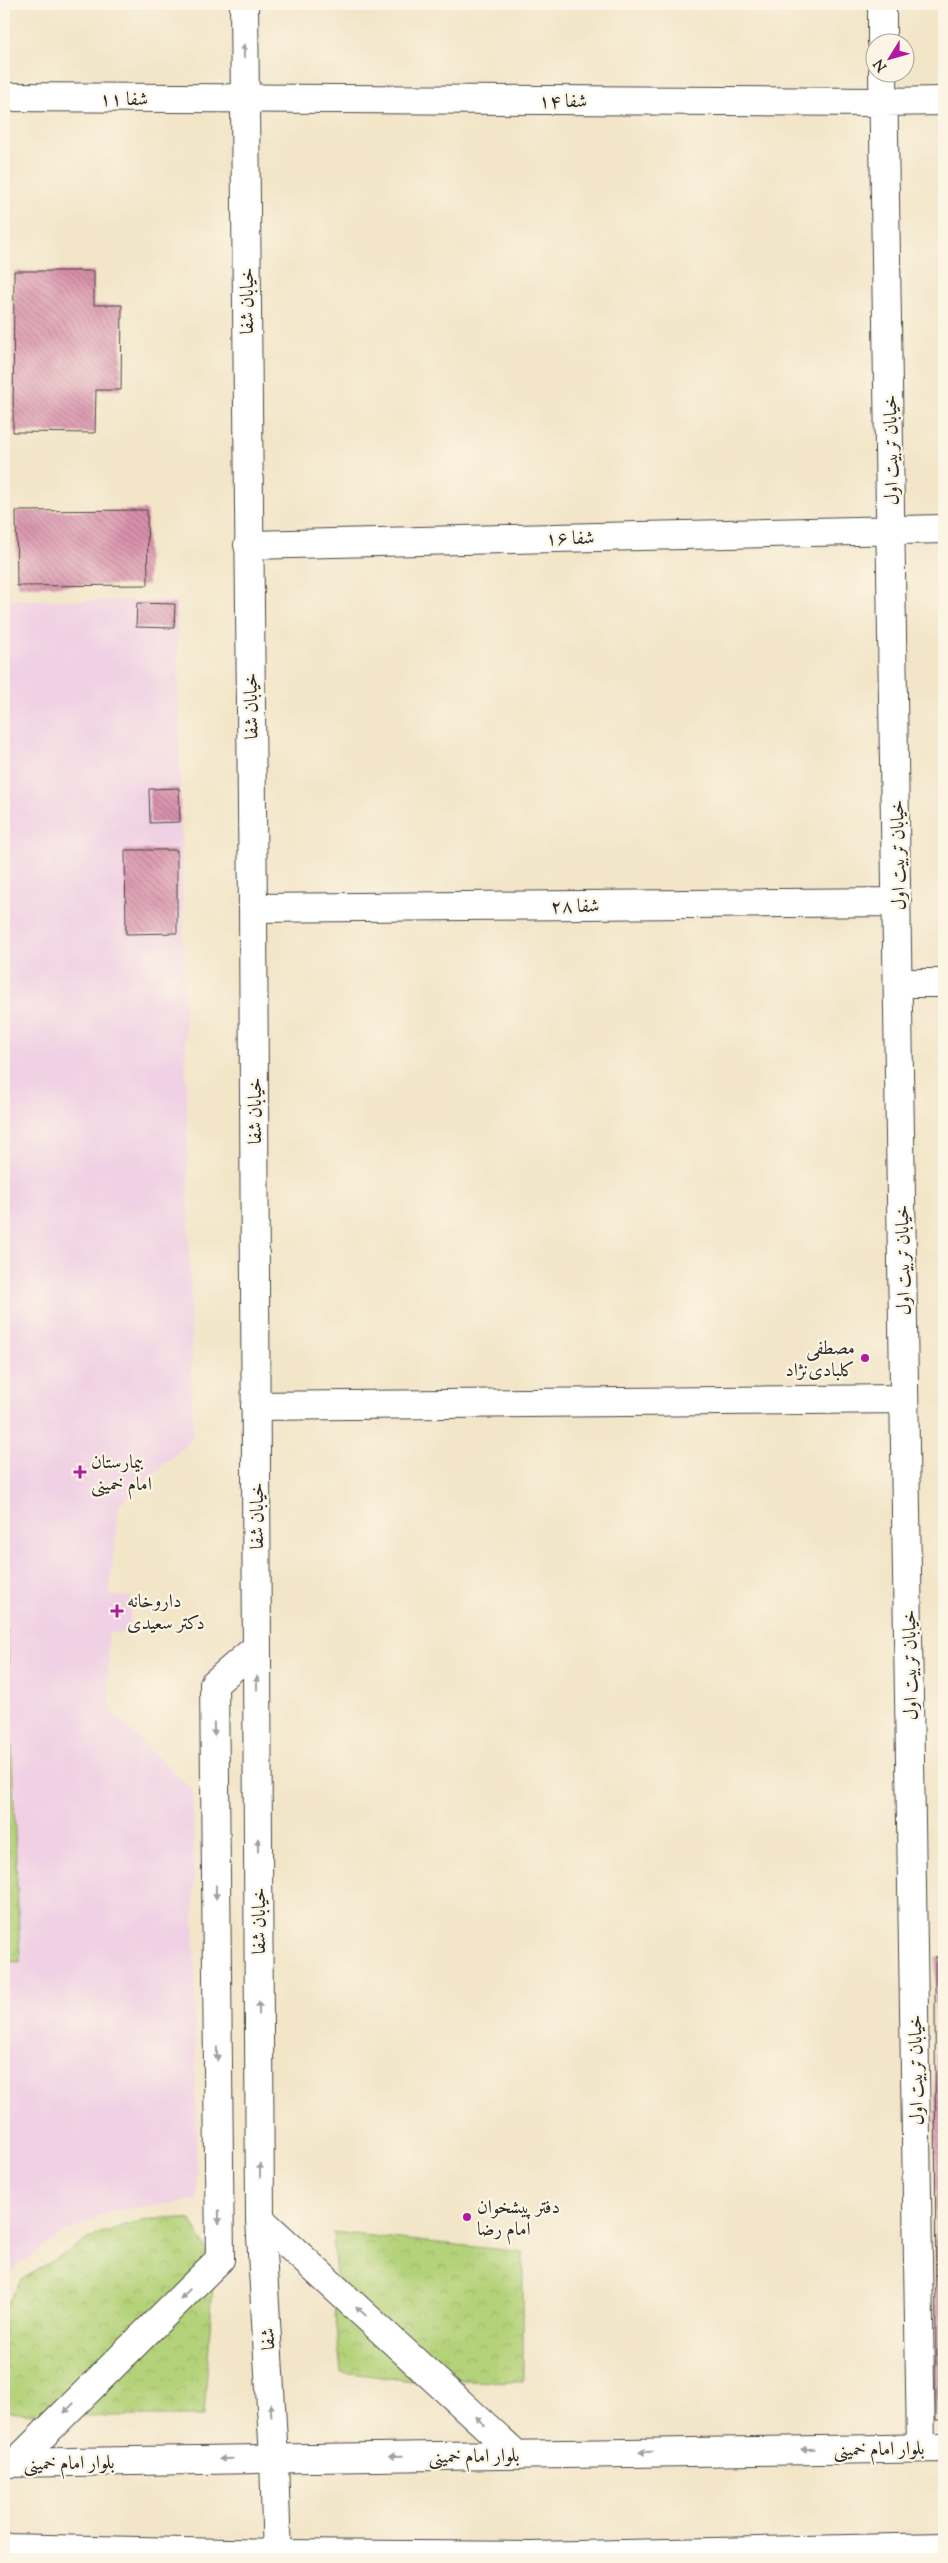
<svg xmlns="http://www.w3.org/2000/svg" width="948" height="2563" font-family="'Sorts Mill Goudy',Amiri,serif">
  <defs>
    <pattern id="park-crowns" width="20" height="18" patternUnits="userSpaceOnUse" patternTransform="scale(1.25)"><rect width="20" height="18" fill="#b4d279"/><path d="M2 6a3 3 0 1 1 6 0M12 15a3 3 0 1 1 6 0" fill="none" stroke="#9bb469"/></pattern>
    <pattern id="building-back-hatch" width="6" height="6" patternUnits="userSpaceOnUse" patternTransform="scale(1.25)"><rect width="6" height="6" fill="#d990ac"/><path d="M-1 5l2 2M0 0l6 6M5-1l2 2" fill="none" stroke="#b0768c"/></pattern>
  </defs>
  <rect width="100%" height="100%" fill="#fcf5e5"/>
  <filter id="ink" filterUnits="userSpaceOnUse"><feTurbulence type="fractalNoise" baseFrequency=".02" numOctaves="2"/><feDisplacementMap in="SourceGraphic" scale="10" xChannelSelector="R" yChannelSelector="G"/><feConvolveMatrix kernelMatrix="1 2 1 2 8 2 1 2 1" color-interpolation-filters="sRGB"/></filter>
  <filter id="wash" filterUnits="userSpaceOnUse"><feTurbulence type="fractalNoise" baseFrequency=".0096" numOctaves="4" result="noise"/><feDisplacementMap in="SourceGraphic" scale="20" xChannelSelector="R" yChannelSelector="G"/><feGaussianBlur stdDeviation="1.12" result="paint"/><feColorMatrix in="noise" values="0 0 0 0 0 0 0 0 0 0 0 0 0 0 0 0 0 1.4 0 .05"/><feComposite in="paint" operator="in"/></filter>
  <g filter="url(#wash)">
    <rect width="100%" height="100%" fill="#f2e5c8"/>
    <!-- built -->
    <path fill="#f0d0e4" d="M 4,600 L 177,601 L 193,1438 L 119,1505 L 109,1595 L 131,1597 L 130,1633 L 108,1633 L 109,1710 L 193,1791 L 197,2200 L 112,2211 L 62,2234 L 16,2267 L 4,2281 Z"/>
    <!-- park -->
    <path fill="url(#park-crowns)" stroke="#707e52" d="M 4,1630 L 7,1630 L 20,1962 L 4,1961 Z
      M 164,2217 L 191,2220 L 212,2261 L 62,2416 L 4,2412 L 4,2310 L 21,2280 L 95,2235 L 131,2223 Z
      M 333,2232 L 523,2252 L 523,2382 L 465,2381 L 441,2378 L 336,2279 Z
      M 214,2271 L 204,2416 L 72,2416 Z
      M 333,2296 L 430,2383 L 341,2372 Z"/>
    <g id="blocks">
      <!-- building -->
      <path fill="url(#building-back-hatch)" d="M 14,271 L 94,271 L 94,305 L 122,305 L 121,390 L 96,390 L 95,433 L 13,432 Z
        M 147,510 L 148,585 L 17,586 L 16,511 Z
        M 137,603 L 175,604 L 174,628 L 136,627 Z
        M 179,788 L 180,822 L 150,823 L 149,789 Z
        M 125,850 L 177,850 L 177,933 L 126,934 Z
        M 935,1957 L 944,1957 L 944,2420 L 936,2420 Z"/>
    </g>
  </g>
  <g filter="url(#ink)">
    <use href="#blocks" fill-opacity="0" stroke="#494743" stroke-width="1"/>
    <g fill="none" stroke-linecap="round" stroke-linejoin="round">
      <!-- minor casing -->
      <g stroke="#494743" stroke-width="30">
        <path id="minor" d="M 882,4 L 882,42
          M 883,72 L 921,2448
          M 4,97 L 883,102 L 944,101
          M 248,545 L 944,529
          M 253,908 L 897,902
          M 899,983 L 944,983
          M 255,1406 L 904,1399"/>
      </g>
      <!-- tertiary casing -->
      <g stroke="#494743" stroke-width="30">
        <path id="tertiary" d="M 244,4 L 253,908 L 260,2219 L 274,2458 L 277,2559
          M 220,2259 L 214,1684 L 256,1648"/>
      </g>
      <!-- secondary casing -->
      <g stroke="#494743" stroke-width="30">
        <path id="secondary" d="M 260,2219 L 516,2454
          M 4,2463 L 944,2448
          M 15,2463 L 220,2259
          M 4,2548 L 277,2554 L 532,2556 L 944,2547"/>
      </g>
      <!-- minor -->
      <use href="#minor" stroke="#fff" stroke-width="28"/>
      <!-- tertiary -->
      <use href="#tertiary" stroke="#fff" stroke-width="28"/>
      <!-- secondary -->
      <use href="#secondary" stroke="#fff" stroke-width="28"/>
    </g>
    <!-- one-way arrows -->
    <defs><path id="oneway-solid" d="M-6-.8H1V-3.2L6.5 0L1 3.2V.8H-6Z" transform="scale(1.25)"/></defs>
    <g fill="#a0a0a0">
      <use href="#oneway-solid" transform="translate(244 51) rotate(-90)"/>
      <use href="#oneway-solid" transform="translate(257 1683) rotate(-90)"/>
      <use href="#oneway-solid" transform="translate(214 1729) rotate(89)"/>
      <use href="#oneway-solid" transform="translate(258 1845) rotate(-90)"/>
      <use href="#oneway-solid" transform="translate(216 1892) rotate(89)"/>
      <use href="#oneway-solid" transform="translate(259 2008) rotate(-90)"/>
      <use href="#oneway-solid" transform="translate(217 2054) rotate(89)"/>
      <use href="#oneway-solid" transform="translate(260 2170) rotate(-90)"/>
      <use href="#oneway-solid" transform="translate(219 2217) rotate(89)"/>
      <use href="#oneway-solid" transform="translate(185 2294) rotate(135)"/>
      <use href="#oneway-solid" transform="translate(361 2311) rotate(-137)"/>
      <use href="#oneway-solid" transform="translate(69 2408) rotate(135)"/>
      <use href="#oneway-solid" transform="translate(271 2410) rotate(-93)"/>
      <use href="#oneway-solid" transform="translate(480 2421) rotate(-137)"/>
      <use href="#oneway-solid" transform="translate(808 2449) rotate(179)"/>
      <use href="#oneway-solid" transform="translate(646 2452) rotate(179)"/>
      <use href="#oneway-solid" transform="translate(396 2456) rotate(179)"/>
      <use href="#oneway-solid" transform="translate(226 2459) rotate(179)"/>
    </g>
  </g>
  <!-- markers -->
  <g fill="#b5179e" stroke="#fcf5e5" stroke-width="2">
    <circle cx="865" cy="1358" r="5"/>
    <path d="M77.5 1464.5h5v5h5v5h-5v5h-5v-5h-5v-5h5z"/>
    <path d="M114.5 1603.5h5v5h5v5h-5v5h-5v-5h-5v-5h5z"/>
    <circle cx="467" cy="2217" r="5"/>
  </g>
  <g text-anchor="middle" stroke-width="4.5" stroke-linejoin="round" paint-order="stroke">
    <!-- street labels -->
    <g font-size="19" fill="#2b2b2b" stroke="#fcf5e5">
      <text x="124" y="105">شفا ۱۱</text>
      <text x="563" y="107">شفا ۱۴</text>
      <text transform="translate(246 301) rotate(-90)" y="7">خیابان شفا</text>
      <text transform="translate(890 450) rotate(-91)" y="7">خیابان تربیت اول</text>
      <text transform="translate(570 537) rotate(-1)" y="7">شفا ۱۶</text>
      <text transform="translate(250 706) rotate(-91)" y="7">خیابان شفا</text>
      <text transform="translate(897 855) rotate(-91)" y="7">خیابان تربیت اول</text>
      <text transform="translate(575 905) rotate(-1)" y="7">شفا ۲۸</text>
      <text transform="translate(254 1111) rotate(-90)" y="7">خیابان شفا</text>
      <text transform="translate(902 1260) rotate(-91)" y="7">خیابان تربیت اول</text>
      <text transform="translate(256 1516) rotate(-90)" y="7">خیابان شفا</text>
      <text transform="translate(909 1665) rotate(-91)" y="7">خیابان تربیت اول</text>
      <text transform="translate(258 1921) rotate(-90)" y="7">خیابان شفا</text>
      <text transform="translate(915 2070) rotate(-91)" y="7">خیابان تربیت اول</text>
      <text transform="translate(267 2339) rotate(-93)" y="7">شفا</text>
      <text transform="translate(879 2448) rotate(-1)" y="7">بلوار امام خمینی</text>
      <text transform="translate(474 2455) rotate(-1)" y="7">بلوار امام خمینی</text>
      <text transform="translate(69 2462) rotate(-1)" y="7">بلوار امام خمینی</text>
    </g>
    <!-- poi labels -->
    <g font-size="19" fill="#2b2b2b" stroke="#fcf5e5" text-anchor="start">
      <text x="855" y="1354" text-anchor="end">مصطفی<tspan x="855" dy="22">کلبادی‌نژاد</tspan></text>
      <text x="91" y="1468">بیمارستان<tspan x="91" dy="22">امام خمینی</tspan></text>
      <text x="127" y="1607">داروخانه<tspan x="127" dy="22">دکتر سعیدی</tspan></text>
      <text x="477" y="2213">دفتر پیشخوان<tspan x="477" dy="22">امام رضا</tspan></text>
    </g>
  </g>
  <!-- margin -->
  <rect width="948" height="2563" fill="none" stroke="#fcf5e5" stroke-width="20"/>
  <!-- north arrow -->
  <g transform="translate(890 58) rotate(233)"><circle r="24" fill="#fcf5e5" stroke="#a8a49b"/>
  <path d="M0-4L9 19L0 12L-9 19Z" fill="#b5179e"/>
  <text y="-8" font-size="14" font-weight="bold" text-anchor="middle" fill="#2b2b2b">N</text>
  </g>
</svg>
